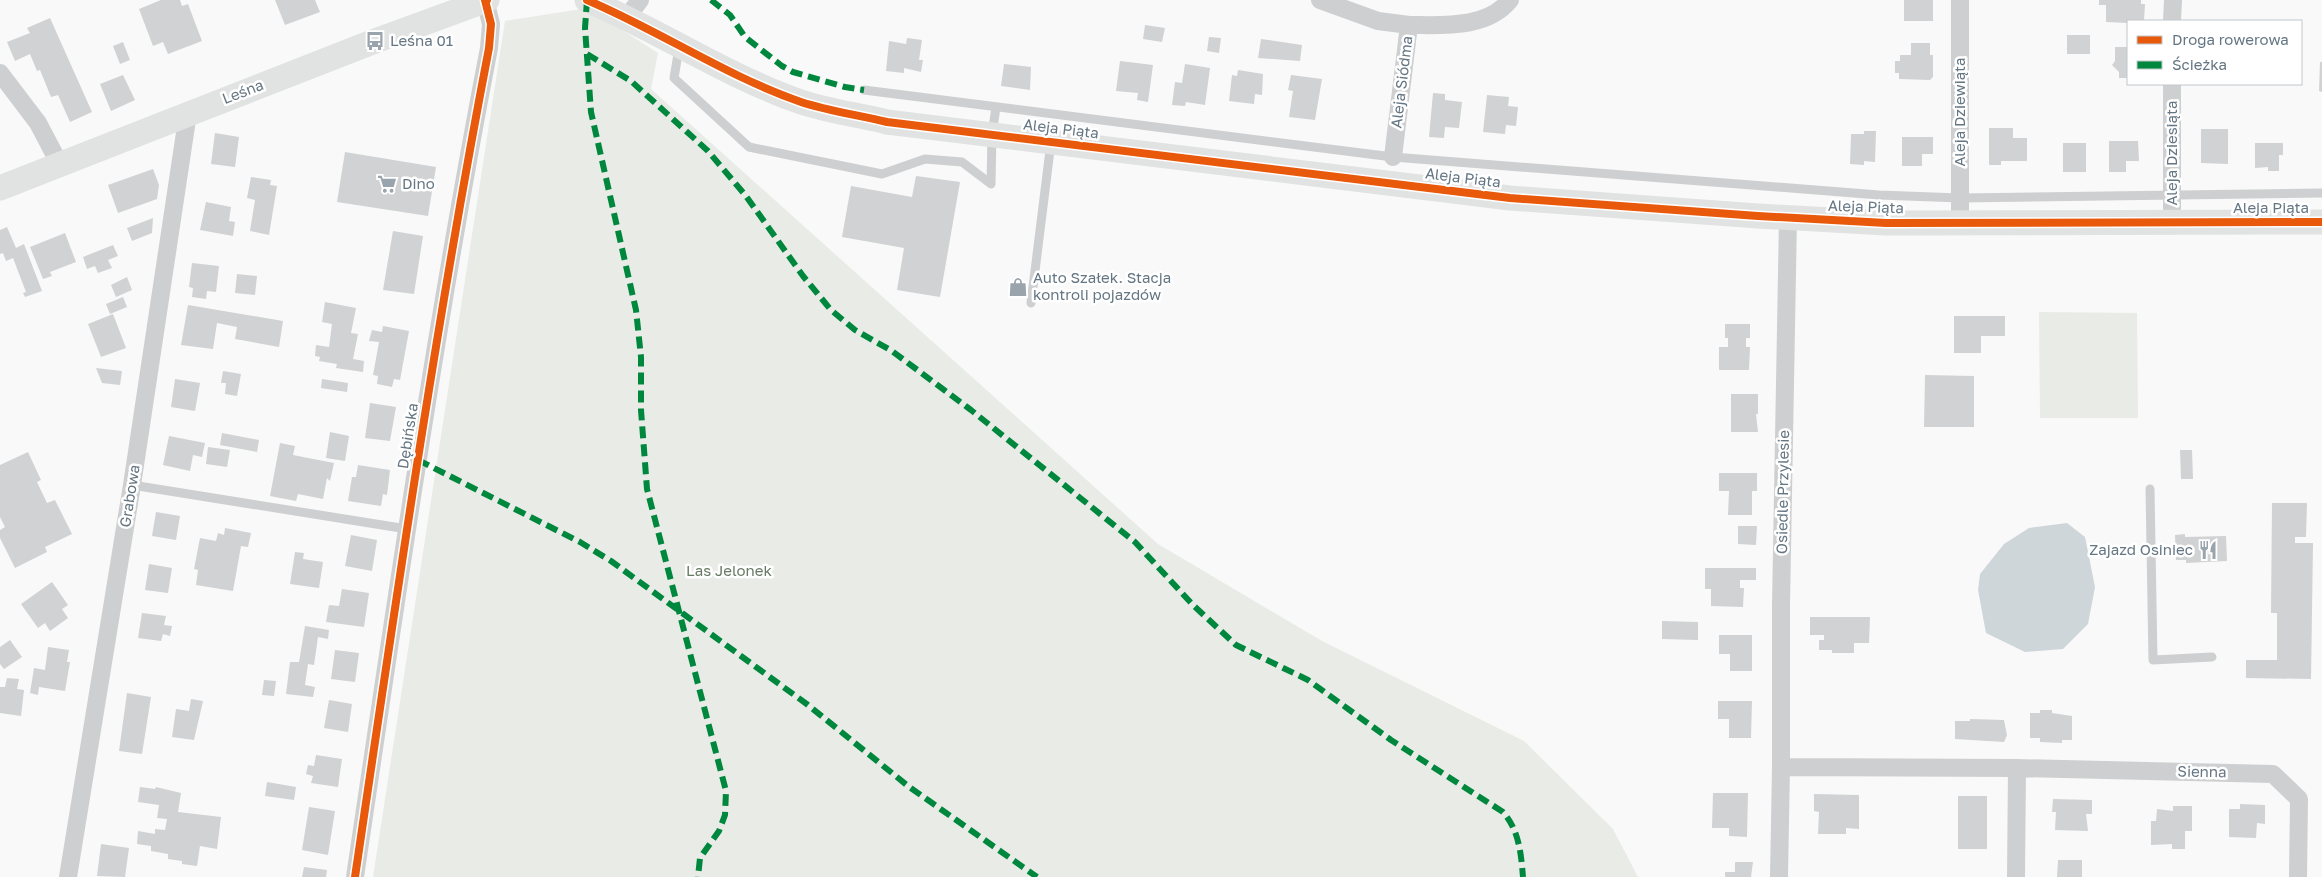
<svg xmlns="http://www.w3.org/2000/svg" width="2322" height="877" font-family="'Golos Text',sans-serif">
  <rect width="100%" height="100%" fill="#f9f9f9"/>
  <!-- green -->
  <path fill="#e8ebe6" d="M 588,8 L 658,53 L 651,89 L 1158,544 L 1322,641 L 1524,741 L 1613,829 L 1638,877 L 373,877 L 505,21 Z
    M 2039,312 L 2137,313 L 2138,418 L 2040,418 Z"/>
  <!-- water -->
  <path fill="#ced6d9" d="M 2067,523 L 2085,537 L 2095,587 L 2088,624 L 2063,649 L 2025,652 L 1986,633 L 1978,590 L 1980,574 L 2004,544 L 2029,528 Z"/>
  <!-- building -->
  <path fill="#d0d2d3" d="M 161,0 L 180,0 L 182,6 L 188,4 L 202,41 L 168,54 L 163,42 L 153,46 L 139,9 Z
    M 275,0 L 315,0 L 320,12 L 285,25 Z
    M 1904,0 L 1933,0 L 1933,21 L 1904,21 Z
    M 2099,0 L 2141,0 L 2141,4 L 2145,4 L 2144,21 L 2128,21 L 2128,23 L 2106,22 L 2106,5 L 2099,5 Z
    M 50,18 L 92,112 L 70,122 L 58,95 L 51,97 L 40,70 L 37,71 L 30,54 L 15,61 L 7,42 L 30,33 L 27,28 Z
    M 1145,25 L 1165,28 L 1162,42 L 1143,39 Z
    M 2067,35 L 2090,35 L 2090,54 L 2067,54 Z
    M 1209,37 L 1221,38 L 1219,53 L 1207,51 Z
    M 907,38 L 922,40 L 919,60 L 923,60 L 921,72 L 904,68 L 904,73 L 886,71 L 889,41 L 906,44 Z
    M 1261,39 L 1302,45 L 1300,61 L 1258,58 Z
    M 123,42 L 130,60 L 120,64 L 113,46 Z
    M 1911,43 L 1930,43 L 1930,55 L 1933,55 L 1933,77 L 1930,80 L 1899,79 L 1899,73 L 1895,73 L 1895,61 L 1900,61 L 1900,55 L 1911,55 Z
    M 2115,47 L 2128,47 L 2128,78 L 2119,78 L 2119,72 L 2112,65 L 2115,61 Z
    M 1120,61 L 1153,65 L 1148,102 L 1137,100 L 1138,93 L 1116,91 Z
    M 2320,62 L 2322,62 L 2322,92 L 2319,91 Z
    M 1004,64 L 1031,67 L 1030,90 L 1001,86 Z
    M 1185,64 L 1210,68 L 1205,105 L 1186,102 L 1185,106 L 1172,105 L 1175,82 L 1182,83 Z
    M 1238,70 L 1263,74 L 1262,95 L 1255,94 L 1254,104 L 1229,101 L 1232,75 L 1237,76 Z
    M 123,75 L 135,100 L 111,111 L 100,84 Z
    M 1291,75 L 1322,79 L 1315,120 L 1289,117 L 1293,91 L 1288,90 Z
    M 1433,93 L 1445,94 L 1445,100 L 1462,102 L 1459,128 L 1445,127 L 1444,138 L 1429,137 Z
    M 1487,95 L 1509,97 L 1508,106 L 1518,107 L 1516,126 L 1506,125 L 1505,134 L 1483,132 Z
    M 1989,128 L 2013,128 L 2013,138 L 2027,138 L 2027,161 L 2001,161 L 2001,165 L 1989,165 Z
    M 2201,129 L 2228,129 L 2228,164 L 2201,163 Z
    M 1864,131 L 1876,131 L 1875,162 L 1864,161 L 1864,165 L 1850,164 L 1851,134 L 1864,134 Z
    M 215,133 L 239,137 L 235,167 L 211,164 Z
    M 1902,137 L 1933,137 L 1933,154 L 1922,154 L 1922,166 L 1902,166 Z
    M 2109,141 L 2138,141 L 2139,161 L 2126,161 L 2126,172 L 2109,172 Z
    M 2063,143 L 2086,143 L 2086,172 L 2063,172 Z
    M 2255,143 L 2283,143 L 2283,155 L 2279,155 L 2279,171 L 2268,171 L 2268,167 L 2255,168 Z
    M 345,152 L 436,167 L 428,216 L 337,202 Z
    M 153,169 L 159,185 L 157,199 L 118,213 L 108,185 Z
    M 916,176 L 960,182 L 940,297 L 897,290 L 904,248 L 842,237 L 851,186 L 912,197 Z
    M 251,177 L 271,180 L 270,185 L 277,186 L 269,235 L 250,231 L 255,200 L 247,198 Z
    M 206,202 L 231,207 L 229,221 L 235,222 L 233,236 L 200,230 Z
    M 153,218 L 152,233 L 132,241 L 127,228 Z
    M 7,227 L 16,248 L 24,244 L 42,291 L 25,297 L 23,293 L 26,292 L 13,258 L 6,261 L 3,253 L 0,254 L 0,230 Z
    M 393,231 L 423,236 L 414,294 L 383,290 Z
    M 65,233 L 76,262 L 50,272 L 52,276 L 43,279 L 30,247 Z
    M 113,245 L 118,256 L 108,260 L 112,268 L 98,273 L 95,266 L 87,269 L 83,257 Z
    M 192,263 L 219,266 L 216,292 L 207,291 L 206,299 L 192,297 L 193,288 L 189,287 Z
    M 237,274 L 257,276 L 255,295 L 235,293 Z
    M 127,277 L 132,290 L 116,297 L 111,285 Z
    M 123,297 L 127,307 L 110,314 L 106,304 Z
    M 325,302 L 356,308 L 351,333 L 358,334 L 353,359 L 364,361 L 363,372 L 336,368 L 337,364 L 319,361 L 320,357 L 315,356 L 316,345 L 329,347 L 332,324 L 322,322 Z
    M 188,305 L 283,321 L 279,347 L 235,339 L 237,327 L 217,323 L 213,349 L 181,345 Z
    M 113,314 L 126,348 L 101,357 L 88,324 Z
    M 1954,316 L 2005,316 L 2005,336 L 1981,336 L 1981,353 L 1954,353 Z
    M 1725,324 L 1750,324 L 1750,338 L 1746,338 L 1746,347 L 1750,347 L 1749,370 L 1719,370 L 1719,347 L 1728,347 L 1728,338 L 1725,338 Z
    M 383,326 L 409,331 L 400,380 L 394,379 L 392,387 L 377,384 L 378,376 L 373,375 L 379,342 L 369,341 L 372,330 L 382,332 Z
    M 96,368 L 122,371 L 120,385 L 102,383 Z
    M 223,371 L 241,374 L 237,396 L 225,394 L 226,383 L 221,383 Z
    M 1925,375 L 1974,376 L 1974,427 L 1924,427 Z
    M 175,379 L 200,383 L 195,411 L 171,407 Z
    M 322,379 L 348,383 L 347,392 L 321,388 Z
    M 1731,394 L 1758,394 L 1758,414 L 1756,414 L 1758,432 L 1731,432 Z
    M 370,403 L 396,407 L 390,441 L 365,438 Z
    M 330,432 L 349,436 L 345,461 L 326,458 Z
    M 222,433 L 259,440 L 257,452 L 220,445 Z
    M 169,436 L 205,443 L 202,457 L 193,455 L 190,471 L 163,465 Z
    M 280,443 L 295,446 L 293,455 L 334,463 L 330,481 L 327,478 L 323,499 L 298,494 L 296,501 L 270,496 Z
    M 208,447 L 230,450 L 227,467 L 206,464 Z
    M 2180,450 L 2192,450 L 2193,479 L 2181,479 Z
    M 28,452 L 41,480 L 37,482 L 47,503 L 55,500 L 72,534 L 45,547 L 47,552 L 15,568 L 0,538 L 0,530 L 5,527 L 0,517 L 0,465 Z
    M 358,465 L 390,470 L 387,495 L 383,494 L 381,506 L 348,501 L 352,477 L 356,477 Z
    M 1719,473 L 1757,473 L 1757,491 L 1752,491 L 1752,515 L 1728,515 L 1729,491 L 1719,491 Z
    M 2272,503 L 2307,503 L 2306,537 L 2295,537 L 2295,543 L 2313,543 L 2311,679 L 2246,678 L 2246,660 L 2277,660 L 2277,613 L 2271,613 Z
    M 156,512 L 180,516 L 176,540 L 152,536 Z
    M 1738,526 L 1757,526 L 1756,545 L 1738,544 Z
    M 225,528 L 251,533 L 248,547 L 241,546 L 233,591 L 196,585 L 198,570 L 194,569 L 200,538 L 216,541 L 218,533 L 224,535 Z
    M 2185,534 L 2185,537 L 2226,536 L 2227,561 L 2186,563 L 2186,560 L 2176,560 L 2175,535 Z
    M 351,535 L 377,540 L 372,571 L 345,566 Z
    M 295,552 L 304,553 L 303,559 L 323,562 L 319,588 L 290,584 Z
    M 149,564 L 172,568 L 168,593 L 145,590 Z
    M 1705,568 L 1756,568 L 1756,580 L 1740,580 L 1740,588 L 1744,588 L 1743,607 L 1711,606 L 1711,589 L 1705,589 Z
    M 52,582 L 68,605 L 62,609 L 68,618 L 50,631 L 45,623 L 38,628 L 21,604 Z
    M 342,589 L 369,593 L 364,627 L 326,622 L 329,605 L 339,606 Z
    M 142,613 L 166,616 L 164,625 L 172,626 L 170,636 L 163,634 L 161,641 L 138,638 Z
    M 1810,617 L 1870,617 L 1869,643 L 1854,643 L 1854,653 L 1832,653 L 1832,650 L 1819,650 L 1819,640 L 1824,640 L 1824,635 L 1810,635 Z
    M 1662,621 L 1698,622 L 1698,640 L 1662,639 Z
    M 305,626 L 329,630 L 328,639 L 318,637 L 314,665 L 308,664 L 305,685 L 315,687 L 313,697 L 286,694 L 290,662 L 299,662 Z
    M 1719,635 L 1752,635 L 1752,671 L 1730,671 L 1730,654 L 1719,654 Z
    M 10,640 L 22,657 L 4,669 L 0,664 L 0,647 Z
    M 48,647 L 69,650 L 67,662 L 70,662 L 65,691 L 39,687 L 38,695 L 30,693 L 34,668 L 45,670 Z
    M 335,650 L 359,653 L 355,682 L 331,679 Z
    M 7,678 L 19,679 L 17,689 L 24,690 L 21,716 L 0,713 L 0,687 L 5,687 Z
    M 264,680 L 276,681 L 274,696 L 262,695 Z
    M 127,693 L 151,697 L 142,754 L 119,751 Z
    M 191,699 L 203,701 L 194,740 L 172,737 L 176,709 L 189,711 Z
    M 329,700 L 352,704 L 348,732 L 324,728 Z
    M 1718,701 L 1752,701 L 1751,738 L 1729,738 L 1729,719 L 1718,719 Z
    M 2040,710 L 2052,710 L 2052,713 L 2072,716 L 2072,740 L 2062,740 L 2062,743 L 2040,742 L 2040,738 L 2030,738 L 2030,713 L 2040,713 Z
    M 1970,719 L 2004,720 L 2007,735 L 2004,742 L 1955,739 L 1955,721 L 1970,721 Z
    M 316,755 L 342,759 L 338,787 L 311,783 L 313,776 L 306,774 L 308,765 L 314,766 Z
    M 267,782 L 296,787 L 294,800 L 265,796 Z
    M 140,787 L 155,789 L 156,787 L 181,793 L 178,812 L 221,817 L 217,849 L 200,846 L 197,866 L 182,864 L 182,861 L 168,859 L 168,854 L 151,851 L 151,846 L 137,844 L 138,831 L 155,834 L 155,829 L 165,830 L 167,819 L 157,818 L 159,805 L 138,802 Z
    M 1713,793 L 1748,793 L 1747,837 L 1729,836 L 1729,828 L 1712,828 Z
    M 1814,794 L 1859,795 L 1859,829 L 1846,828 L 1846,834 L 1818,834 L 1819,812 L 1814,811 Z
    M 1958,796 L 1987,796 L 1987,849 L 1958,849 Z
    M 2053,799 L 2092,800 L 2092,814 L 2086,814 L 2088,831 L 2055,830 L 2056,812 L 2052,812 Z
    M 2240,804 L 2265,805 L 2265,824 L 2257,823 L 2256,838 L 2229,837 L 2229,809 L 2240,809 Z
    M 2173,806 L 2192,806 L 2192,831 L 2185,831 L 2185,849 L 2172,849 L 2172,844 L 2151,845 L 2151,821 L 2156,821 L 2157,809 L 2173,811 Z
    M 309,807 L 335,811 L 328,855 L 302,850 Z
    M 101,844 L 129,848 L 125,877 L 97,876 Z
    M 2058,860 L 2082,860 L 2082,877 L 2057,877 Z
    M 1735,862 L 1753,862 L 1751,877 L 1725,877 L 1725,872 L 1735,872 Z
    M 304,867 L 327,870 L 326,877 L 302,877 Z"/>
  <g fill="none" stroke-linecap="round" stroke-linejoin="round">
    <!-- lane -->
    <path stroke="#cecfd0" stroke-width="9" d="M 679,48 L 674,78 L 749,147 L 882,174 L 925,159 L 962,162 L 991,184 L 992,135 L 996,107
      M 864,90 L 1393,157 L 1879,195 L 1960,198 L 2322,193
      M 1031,303 L 1051,142
      M 132,485 L 407,529
      M 2150,489 L 2153,660 L 2212,657"/>
    <!-- street -->
    <path stroke="#cecfd0" stroke-width="18" d="M 1320,0 L 1378,21 L 1409,25
      M 627,17 L 640,0
      M 2172,21 L 2173,0
      M 0,73 L 38,123 L 60,165
      M 1393,157 L 1409,25 C 1443,25 1487,29 1510,0
      M 2172,222 L 2172,84
      M 1960,223 L 1960,0
      M 1781,767 L 2017,768 L 2016,877
      M 2017,768 L 2273,774 L 2299,799 L 2298,877
      M 68,877 L 132,485 L 188,113
      M 355,877 C 396,600 436,323 489,48 L 491,24 L 485,0
      M 1779,877 L 1781,767 L 1781,605 L 1788,217"/>
    <!-- secondary -->
    <path stroke="#e1e2e2" stroke-width="25" d="M 587,0 C 660,31 726,76 801,102 C 828,111 859,115 887,122 L 1510,198 L 1758,216 L 1886,223 L 2322,222
      M 0,188 L 375,41 L 487,0"/>
    <!-- quiet -->
    <path stroke="#00873e" stroke-width="6" stroke-dasharray="12 6" stroke-linecap="butt" d="M 587,0 L 585,28 L 591,112 L 636,310 L 641,357 L 641,410 L 647,489 L 726,791 L 725,815 L 719,831 L 700,858 L 698,877
      M 711,0 L 730,15 L 745,37 L 782,66 L 793,72 L 845,87 L 864,90
      M 587,54 L 631,81 L 708,151 L 746,196 L 803,276 L 831,310 L 855,330 L 892,351 L 971,410 L 1135,542 L 1193,605 L 1236,645 L 1308,680 L 1391,740 L 1503,812 C 1519,830 1521,853 1523,877
      M 418,460 L 580,542 L 611,561 L 808,705 L 908,786 L 1037,877"/>
    <!-- cycleway casing -->
    <g stroke="#fff" stroke-width="11">
      <path id="cycleway" d="M 587,0 C 660,31 726,76 801,102 C 828,111 859,115 887,122 L 1510,198 L 1758,216 L 1886,223 L 2322,222
        M 355,877 C 396,600 436,323 489,48 L 491,24 L 485,0 L 487,0"/>
    </g>
    <!-- cycleway -->
    <use href="#cycleway" stroke="#e8590c" stroke-width="8"/>
  </g>
  <!-- icons -->
  <defs>
    <g id="bus-bare" transform="scale(1.5)"><path d="M-5-6H5V4H4V6H2V4H-2V6H-4V4H-5ZM-3.5-4V0h7V-4ZM-3.5 1.2v1.5H-2V1.2ZM2 1.2v1.5H3.5V1.2Z" fill="#99a4ac" stroke="#fff" stroke-width="2.5" paint-order="stroke"/></g>
    <g id="supermarket-bare" transform="scale(1.5)"><path d="M-6-5.5h2.5l.6 2H6L4.5 2H-2.5L-4.4-4H-6ZM-1.5 3.2a1.3 1.3 0 1 0 .1 0ZM3 3.2a1.3 1.3 0 1 0 .1 0Z" fill="#99a4ac" stroke="#fff" stroke-width="2.5" paint-order="stroke"/></g>
    <g id="shop-bare" transform="scale(1.5)"><path d="M-5-2.5h2.3a2.7 3.5 0 0 1 5.4 0H5L5.5 6h-11ZM-1.5-2.5h3a1.5 2.3 0 0 0-3 0Z" fill="#99a4ac" stroke="#fff" stroke-width="2.5" paint-order="stroke"/></g>
    <g id="restaurant-bare" transform="scale(1.5)"><path d="M-5-6h1v4h1v-4h1v4h1v-4h1v5L-1.5 .5V6h-2V.5L-5-1ZM5-6V6H3V1.5H1.5Q1.5-4 5-6Z" fill="#99a4ac" stroke="#fff" stroke-width="2.5" paint-order="stroke"/></g>
  </defs>
  <g fill-rule="evenodd">
    <use href="#bus-bare" x="375" y="41"/>
    <use href="#supermarket-bare" x="387" y="184"/>
    <use href="#shop-bare" x="1018" y="287"/>
    <use href="#restaurant-bare" x="2208" y="550"/>
  </g>
  <g text-anchor="middle" stroke-width="5" stroke-linejoin="round" paint-order="stroke">
    <!-- poi labels -->
    <g font-size="15" fill="#657683" stroke="#fff" text-anchor="start">
      <text x="390" y="46">Leśna 01</text>
      <text x="402" y="189">Dino</text>
      <text x="1033" y="283">Auto Szałek. Stacja<tspan x="1033" dy="17">kontroli pojazdów</tspan></text>
      <text x="2193" y="555" text-anchor="end">Zajazd Osiniec</text>
    </g>
    <!-- street labels -->
    <g font-size="15" fill="#657683" stroke="#fff">
      <text transform="translate(1402 82) rotate(-83)" y="5">Aleja Siódma</text>
      <text transform="translate(243 92) rotate(-21)" y="5">Leśna</text>
      <text transform="translate(1960 112) rotate(-90)" y="5">Aleja Dziewiąta</text>
      <text transform="translate(1061 129) rotate(7)" y="5">Aleja Piąta</text>
      <text transform="translate(2172 153) rotate(-90)" y="5">Aleja Dziesiąta</text>
      <text transform="translate(1463 178) rotate(7)" y="5">Aleja Piąta</text>
      <text transform="translate(1866 207) rotate(2)" y="5">Aleja Piąta</text>
      <text x="2271" y="213">Aleja Piąta</text>
      <text transform="translate(408 436) rotate(-81)" y="5">Dębińska</text>
      <text transform="translate(1783 492) rotate(-89)" y="5">Osiedle Przylesie</text>
      <text transform="translate(130 496) rotate(-81)" y="5">Grabowa</text>
      <text transform="translate(2202 772) rotate(1)" y="5">Sienna</text>
    </g>
    <!-- park labels -->
    <g font-size="15" fill="#687a64" stroke="#fff">
      <text x="729" y="576">Las Jelonek</text>
    </g>
  </g>
  <!-- legend -->
  <rect x="2127" y="20" width="175" height="65" fill="#ffffff" stroke="#c1c8cd"/>
  <rect x="2137" y="36" width="25" height="8" fill="#e8590c" stroke="#c1c8cd"/>
  <text x="2172" y="45" font-size="15" fill="#657683">Droga rowerowa</text>
  <rect x="2137" y="61" width="25" height="8" fill="#00873e" stroke="#c1c8cd"/>
  <text x="2172" y="70" font-size="15" fill="#657683">Ścieżka</text>
</svg>
